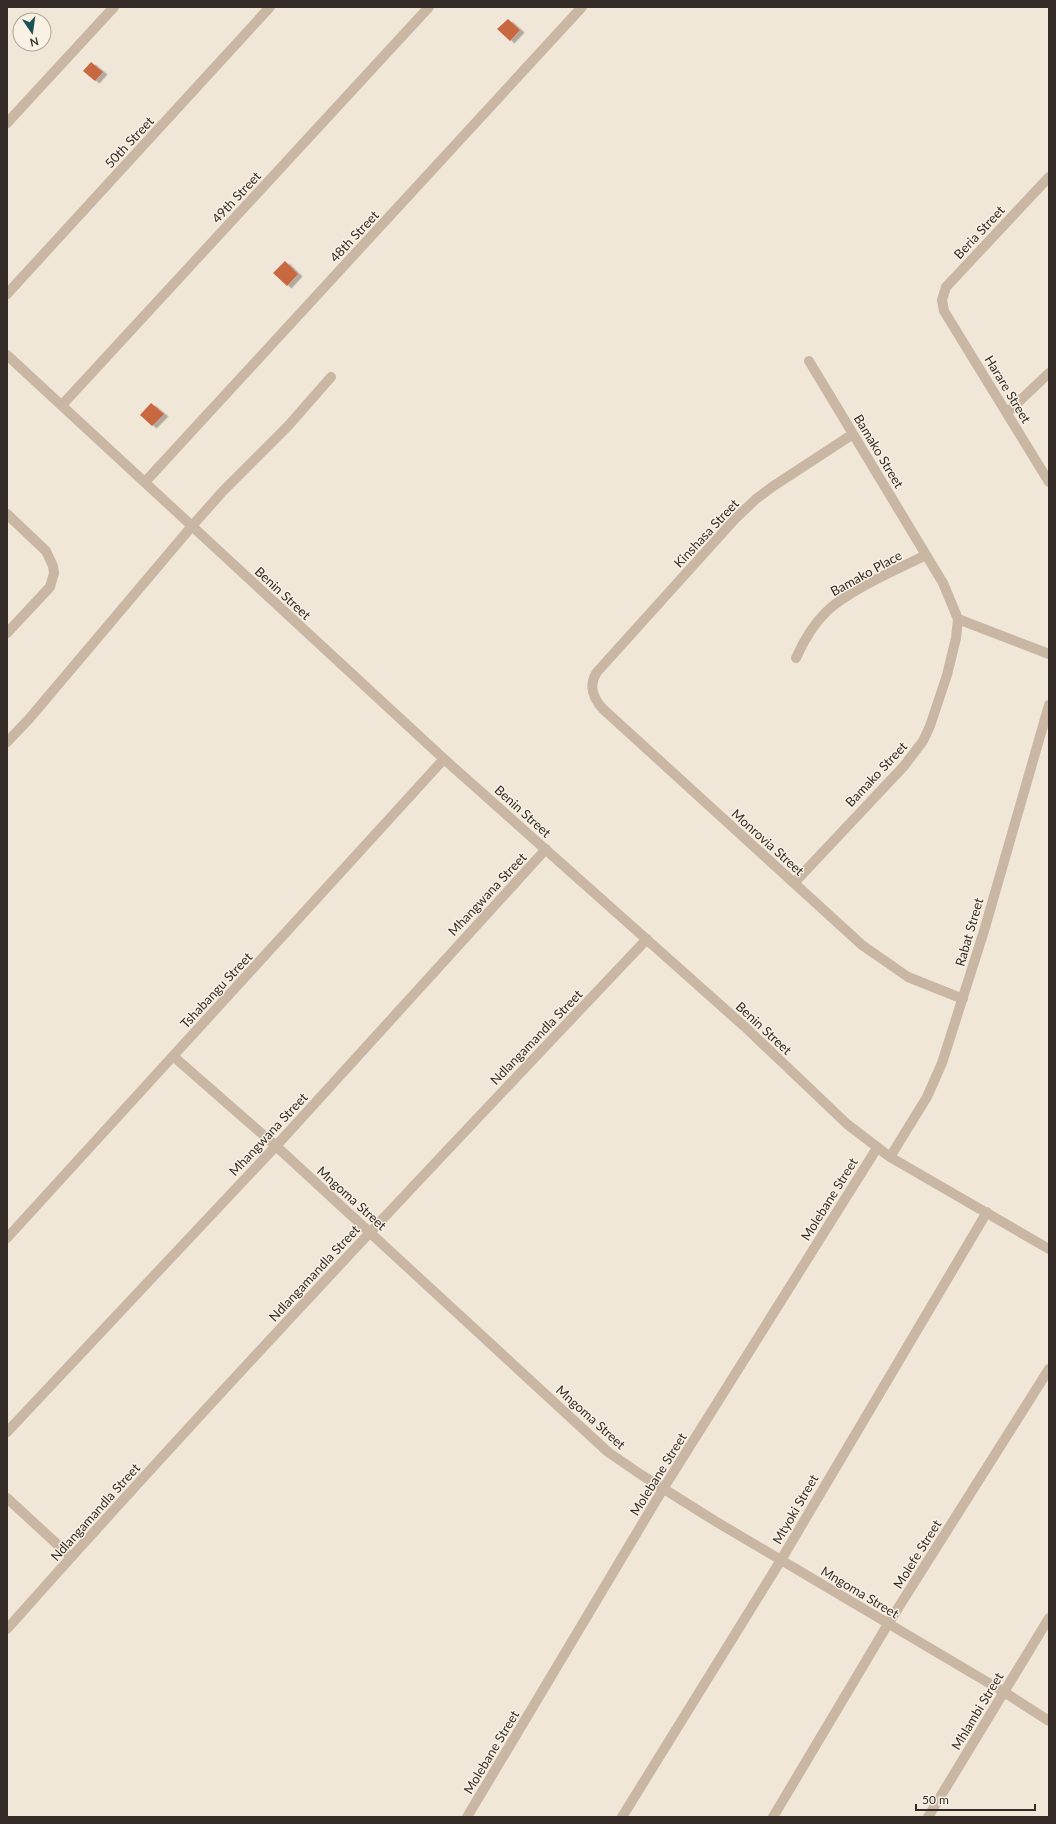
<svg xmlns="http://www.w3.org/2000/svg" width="1056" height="1824" font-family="Lato,sans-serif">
  <defs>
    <filter id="shadow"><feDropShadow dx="4.5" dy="2.5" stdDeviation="0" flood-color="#0004"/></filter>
  </defs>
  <rect width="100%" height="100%" fill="#f1e7d8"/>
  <!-- building -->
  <path fill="#c76840" filter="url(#shadow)" d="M 508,19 L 520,30 L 510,41 L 497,29 Z
    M 91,62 L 103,72 L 95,81 L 83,71 Z
    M 285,261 L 298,274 L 287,286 L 273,273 Z
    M 151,403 L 164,414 L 152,426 L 140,415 Z"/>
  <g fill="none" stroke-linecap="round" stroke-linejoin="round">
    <!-- minor -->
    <path stroke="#c9b7a4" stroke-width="10" d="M 7,123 L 114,7
      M 1049,177 L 946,287 L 942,300 L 944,311 L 1049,482
      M 7,294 L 270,7
      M 7,355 L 444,759 L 745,1027 L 847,1124 L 890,1157 L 1049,1249
      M 62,405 L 429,7
      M 1008,412 L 1049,373
      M 853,434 L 772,487 L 756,499 L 735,519 L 597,672 C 588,686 593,698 603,709 L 862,945 L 908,977 L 963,999
      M 145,482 L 582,7
      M 7,514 L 46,551 L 53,566 L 54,573 L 50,587 L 7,633
      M 958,619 L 1049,654
      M 796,658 C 803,642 813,625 826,612 C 849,590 896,570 926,555
      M 7,742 L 29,719 L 192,526 L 223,491 L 288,426 L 331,377
      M 794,883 L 904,766 L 923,741 L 930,726 L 947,675 L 956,638 L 958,619 L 943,583 L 809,361
      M 173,1056 L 276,1146 L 608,1452 L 640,1474 L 715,1521 L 1004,1692 L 1049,1721
      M 890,1157 L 927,1097 L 942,1063 L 984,931 L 1049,705
      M 7,1238 L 444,759
      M 7,1432 L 276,1146 L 546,849
      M 7,1498 L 71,1557
      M 7,1629 C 215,1395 431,1167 647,939
      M 467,1817 L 663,1489 L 877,1148
      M 622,1817 L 781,1560 L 987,1212
      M 773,1817 L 888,1624 L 1049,1369
      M 928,1817 L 1049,1618"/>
  </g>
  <g text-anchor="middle" stroke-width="3" stroke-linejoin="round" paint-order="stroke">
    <!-- street labels -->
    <g font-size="13" fill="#352b26" stroke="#f9f1e4">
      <text transform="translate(129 142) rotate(-47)" y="5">50th Street</text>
      <text transform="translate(236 197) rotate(-47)" y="5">49th Street</text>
      <text transform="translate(979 232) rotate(-47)" y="5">Beria Street</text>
      <text transform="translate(354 236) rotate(-47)" y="5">48th Street</text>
      <text transform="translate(1008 389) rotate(59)" y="5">Harare Street</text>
      <text transform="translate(879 451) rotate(59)" y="5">Bamako Street</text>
      <text transform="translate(706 533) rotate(-47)" y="5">Kinshasa Street</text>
      <text transform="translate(866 573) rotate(-29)" y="5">Bamako Place</text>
      <text transform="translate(283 593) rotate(43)" y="5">Benin Street</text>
      <text transform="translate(876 774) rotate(-47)" y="5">Bamako Street</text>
      <text transform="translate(523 811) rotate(42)" y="5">Benin Street</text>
      <text transform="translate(768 842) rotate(42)" y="5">Monrovia Street</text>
      <text transform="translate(487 894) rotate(-47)" y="5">Mhangwana Street</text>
      <text transform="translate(969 932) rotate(-74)" y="5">Rabat Street</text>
      <text transform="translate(216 990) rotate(-47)" y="5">Tshabangu Street</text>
      <text transform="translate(764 1028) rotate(43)" y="5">Benin Street</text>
      <text transform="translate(536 1037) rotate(-46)" y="5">Ndlangamandla Street</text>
      <text transform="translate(268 1134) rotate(-47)" y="5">Mhangwana Street</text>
      <text transform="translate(352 1198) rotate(42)" y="5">Mngoma Street</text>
      <text transform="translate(829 1199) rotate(-58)" y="5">Molebane Street</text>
      <text transform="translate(314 1273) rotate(-47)" y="5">Ndlangamandla Street</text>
      <text transform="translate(591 1417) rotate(42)" y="5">Mngoma Street</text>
      <text transform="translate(658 1474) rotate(-58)" y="5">Molebane Street</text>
      <text transform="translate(795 1509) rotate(-60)" y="5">Mtyoki Street</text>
      <text transform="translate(95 1512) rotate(-48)" y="5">Ndlangamandla Street</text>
      <text transform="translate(917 1554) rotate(-58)" y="5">Molefe Street</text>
      <text transform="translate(860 1592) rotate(31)" y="5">Mngoma Street</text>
      <text transform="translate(977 1711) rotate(-59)" y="5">Mhlambi Street</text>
      <text transform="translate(491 1752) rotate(-59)" y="5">Molebane Street</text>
    </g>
  </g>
  <!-- border -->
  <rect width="1056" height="1824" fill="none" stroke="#352b26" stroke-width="16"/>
  <!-- north arrow -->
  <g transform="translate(32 32) rotate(167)"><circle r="19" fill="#f9f1e4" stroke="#aba298"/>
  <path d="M0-3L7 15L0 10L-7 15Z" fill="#1b4f56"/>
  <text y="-6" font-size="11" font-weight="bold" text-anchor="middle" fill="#352b26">N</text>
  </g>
  <!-- scale -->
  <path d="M916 1804v6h119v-6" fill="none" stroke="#352b26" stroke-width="2"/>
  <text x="922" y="1804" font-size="12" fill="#352b26" stroke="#f9f1e4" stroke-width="3" paint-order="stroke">50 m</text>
</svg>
